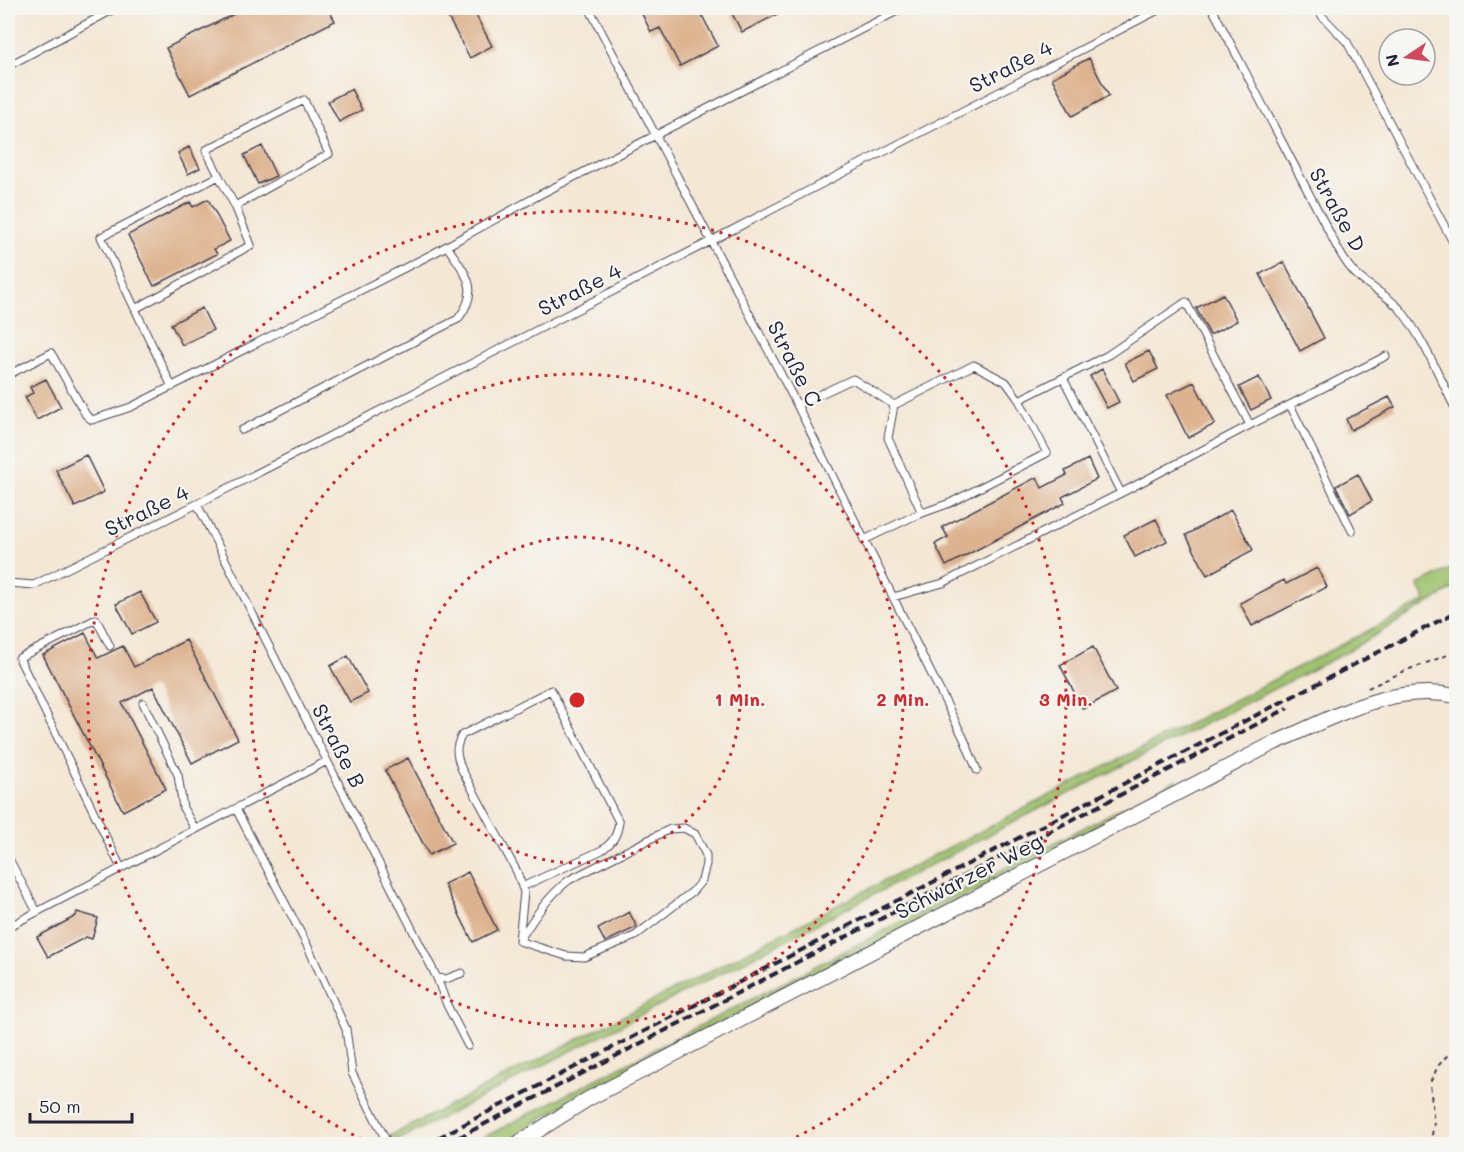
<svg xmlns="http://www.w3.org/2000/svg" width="1464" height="1152" font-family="Mali,sans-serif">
  <rect width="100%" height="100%" fill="#f6f6f2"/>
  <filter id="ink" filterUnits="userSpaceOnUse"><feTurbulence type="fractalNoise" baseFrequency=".0167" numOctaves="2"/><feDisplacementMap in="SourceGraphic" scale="12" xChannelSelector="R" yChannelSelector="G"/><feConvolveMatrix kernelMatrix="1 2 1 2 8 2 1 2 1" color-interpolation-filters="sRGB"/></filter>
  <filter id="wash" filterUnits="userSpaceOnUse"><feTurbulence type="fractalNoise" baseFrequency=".008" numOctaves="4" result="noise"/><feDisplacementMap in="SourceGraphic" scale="24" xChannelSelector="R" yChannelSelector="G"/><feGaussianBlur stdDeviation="1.35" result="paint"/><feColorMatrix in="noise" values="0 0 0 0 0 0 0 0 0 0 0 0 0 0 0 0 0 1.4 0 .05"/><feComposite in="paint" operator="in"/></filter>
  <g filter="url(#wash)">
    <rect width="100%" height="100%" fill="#f4e7d4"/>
    <!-- green -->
    <path fill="#9ec26c" stroke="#607254" stroke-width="1.5" d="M 1456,566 L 1456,587 L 1343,654 L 1159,747 L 391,1144 L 375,1144 L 1426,601 L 1418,585 Z
      M 1176,780 L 1179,787 L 583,1094 L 537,1121 L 505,1144 L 471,1144 Z"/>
    <g id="blocks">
      <!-- building -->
      <path fill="#ddb28e" d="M 246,8 L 328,8 L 335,21 L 190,95 L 166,48 Z
        M 443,8 L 472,8 L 492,46 L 470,58 Z
        M 639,8 L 698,8 L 718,46 L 680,66 L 660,28 L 651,32 Z
        M 729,8 L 790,8 L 742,32 Z
        M 1089,58 L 1109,96 L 1072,116 L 1052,78 Z
        M 351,89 L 362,110 L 339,122 L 328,101 Z
        M 262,146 L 276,176 L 258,184 L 244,155 Z
        M 189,147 L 200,168 L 188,174 L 178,153 Z
        M 208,199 L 230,241 L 214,249 L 217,254 L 154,286 L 128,235 L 190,202 L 193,207 Z
        M 1284,262 L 1324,338 L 1300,351 L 1260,274 Z
        M 1223,294 L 1237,321 L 1210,335 L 1196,308 Z
        M 202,308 L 213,330 L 182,345 L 171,324 Z
        M 1149,351 L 1158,369 L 1134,381 L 1125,363 Z
        M 1102,369 L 1119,402 L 1107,408 L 1090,376 Z
        M 1259,377 L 1271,400 L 1251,410 L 1239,387 Z
        M 46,379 L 61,407 L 37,420 L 25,397 L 33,393 L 30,387 Z
        M 1194,382 L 1215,424 L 1188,438 L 1167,395 Z
        M 1389,397 L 1395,407 L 1351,430 L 1346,419 Z
        M 86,455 L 104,492 L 75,507 L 56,470 Z
        M 1088,459 L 1097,479 L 1062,497 L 1065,503 L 946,566 L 935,544 L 948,537 L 942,527 L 1037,477 L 1042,488 L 1067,475 L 1065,471 Z
        M 1358,474 L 1372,501 L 1350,514 L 1336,486 Z
        M 1231,510 L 1253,550 L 1207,575 L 1186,535 Z
        M 1156,519 L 1167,541 L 1135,557 L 1124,535 Z
        M 1317,568 L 1327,587 L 1252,626 L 1240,603 L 1284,580 L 1286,584 Z
        M 140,592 L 156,622 L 132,634 L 116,604 Z
        M 85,633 L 98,658 L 123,646 L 134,667 L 186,640 L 238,739 L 192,763 L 153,687 L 122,703 L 166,789 L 123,811 L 43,655 Z
        M 1093,647 L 1116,691 L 1083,709 L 1060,665 Z
        M 348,656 L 368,693 L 350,702 L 330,666 Z
        M 408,758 L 453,843 L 429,855 L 385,770 Z
        M 468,872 L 497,930 L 473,942 L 444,884 Z
        M 77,912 L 98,918 L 92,939 L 86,937 L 48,957 L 37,937 L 76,916 Z
        M 629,912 L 637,927 L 605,942 L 598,929 Z"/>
    </g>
  </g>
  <g filter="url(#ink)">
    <use href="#blocks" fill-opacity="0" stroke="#424052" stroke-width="1.5"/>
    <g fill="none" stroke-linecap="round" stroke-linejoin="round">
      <!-- lane casing -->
      <g stroke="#424052" stroke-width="9">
        <path id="lane" d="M 589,8 L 797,405 L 964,739 L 977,770
          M 1212,8 L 1338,249 C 1344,260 1350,270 1360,278 C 1373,289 1388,296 1400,309 C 1424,339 1439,376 1456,410
          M 1318,8 L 1322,16 L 1347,42 L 1456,248
          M 8,66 L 116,8
          M 219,176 L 206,150 L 304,100 L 329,154 L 235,206
          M 135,309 L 251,245 L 235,206 L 219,176 L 101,237 L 172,387
          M 8,375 L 51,353 L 86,415 L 92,420 L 131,407 L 434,253 L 541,194 L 903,8
          M 797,405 L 853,379 L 894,405 L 974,365 L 1006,382 L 1019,400 L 1108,355 L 1186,302 L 1250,425 L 1386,356
          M 894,405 L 888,438 L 922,513
          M 1290,405 L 1352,531
          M 242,430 L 458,319 C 482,288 465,274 447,246
          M 1121,493 L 1250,425
          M 197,504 L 437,978 L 446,979 L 462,973
          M 864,540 L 914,516 L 950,503 L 1047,453 L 1019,400
          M 8,583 L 34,585 L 197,504 L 711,241 L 1162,8
          M 893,597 L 943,583 L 1121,493 L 1063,378
          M 110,646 L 96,619 L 19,658 L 121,868
          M 143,703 L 178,775 L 183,808 L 195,829
          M 236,809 L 307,945 L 346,1029 L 352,1073 L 388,1144
          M 684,828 L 695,834 L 706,855 L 706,864 L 702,880 L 693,891 L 635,936 L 584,957 L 566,956 L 519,941 C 534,918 547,897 569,880 L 670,829 Z
          M 8,857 L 37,912
          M 8,927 L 327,761
          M 519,941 L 524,892 L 517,872 L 461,768 C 456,754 455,747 462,735 L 551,690 L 619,822 C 617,836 613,842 602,850 L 522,887
          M 437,978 L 447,1005 L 468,1046"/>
      </g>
      <!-- street casing -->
      <g stroke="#424052" stroke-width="16">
        <path id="street" d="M 517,1144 L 588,1099 L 1272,744 C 1330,719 1391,682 1456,696"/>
      </g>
      <!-- path -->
      <path stroke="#424052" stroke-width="2" stroke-dasharray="4.5 4.5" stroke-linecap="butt" d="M 1368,688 L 1407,670 L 1456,652
        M 1430,1144 L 1434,1125 L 1430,1083 L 1438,1066 L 1456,1046"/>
      <!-- lane -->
      <use href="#lane" stroke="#fff" stroke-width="7"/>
      <!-- street -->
      <use href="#street" stroke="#fff" stroke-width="14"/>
      <!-- rail -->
      <path stroke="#22223b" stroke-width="4" stroke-dasharray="9 4.5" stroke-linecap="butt" d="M 426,1144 L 1456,612
        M 446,1144 L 1288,708"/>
    </g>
  </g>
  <!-- distance rings -->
  <g fill="none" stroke="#d62828" stroke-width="3" stroke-dasharray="3 6">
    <circle cx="577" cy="700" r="163"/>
    <circle cx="577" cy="700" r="326"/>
    <path d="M370 1143A489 489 0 1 1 784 1143"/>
  </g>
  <g text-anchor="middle" stroke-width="4.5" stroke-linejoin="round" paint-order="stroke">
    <!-- street labels -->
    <g font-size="21" fill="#22223b" stroke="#f6f6f2">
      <text transform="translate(1011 67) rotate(-27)" y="7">Straße 4</text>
      <text transform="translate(1337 210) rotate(61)" y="7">Straße D</text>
      <text transform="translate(580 290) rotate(-27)" y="7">Straße 4</text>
      <text transform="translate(794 364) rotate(63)" y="7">Straße C</text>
      <text transform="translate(147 511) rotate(-26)" y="7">Straße 4</text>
      <text transform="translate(338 746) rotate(63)" y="7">Straße B</text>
      <text transform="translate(969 877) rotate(-27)" y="7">Schwarzer Weg</text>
    </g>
  </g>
  <circle cx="577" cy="700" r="9" fill="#d62828" stroke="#f6f6f2" stroke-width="3"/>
  <g font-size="18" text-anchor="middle" font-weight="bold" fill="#d62828" stroke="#f6f6f2" stroke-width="4.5" stroke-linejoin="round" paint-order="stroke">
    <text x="740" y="706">1 Min.</text>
    <text x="903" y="706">2 Min.</text>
    <text x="1066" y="706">3 Min.</text>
  </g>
  <!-- margin -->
  <rect width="1464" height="1152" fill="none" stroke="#f6f6f2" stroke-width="30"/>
  <!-- north arrow -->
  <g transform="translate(1407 57) rotate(257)"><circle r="28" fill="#f6f6f2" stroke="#a1a1a9" stroke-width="1.5"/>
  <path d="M0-4.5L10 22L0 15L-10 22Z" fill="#d1495b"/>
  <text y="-9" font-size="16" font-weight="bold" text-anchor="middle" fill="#22223b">N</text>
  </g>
  <!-- scale -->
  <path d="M30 1113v9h102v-9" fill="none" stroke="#22223b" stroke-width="3"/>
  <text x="39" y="1113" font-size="18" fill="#22223b" stroke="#f6f6f2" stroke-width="4.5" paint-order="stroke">50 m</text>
</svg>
